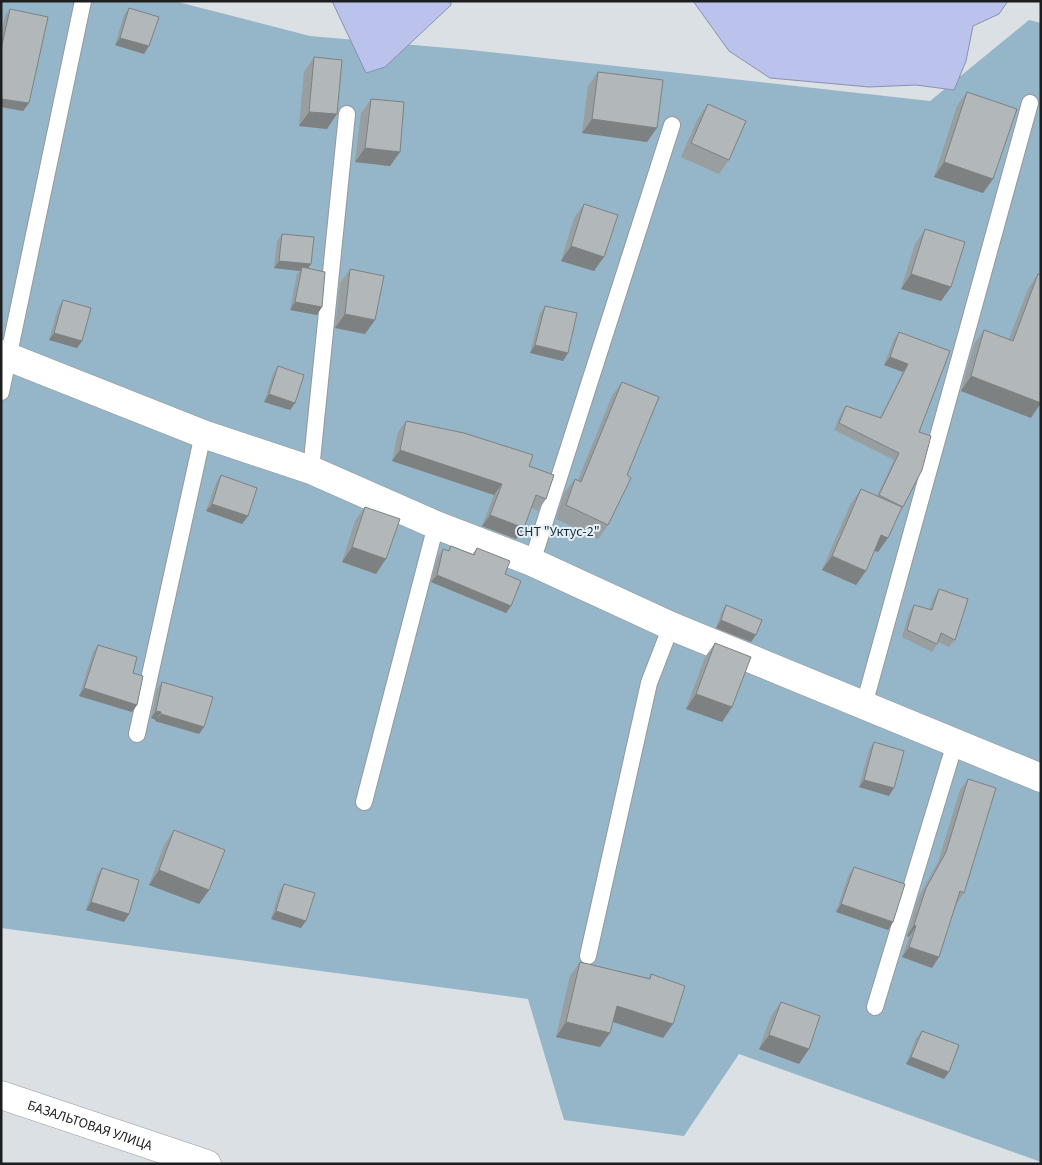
<svg xmlns="http://www.w3.org/2000/svg" width="1042" height="1165" font-family="'Source Sans 3',sans-serif">
  <rect width="100%" height="100%" fill="#dbe0e4"/>
  <!-- green -->
  <path fill="#95b5c8" d="M 1,1 L 174,1 L 310,36 L 471,50 L 930,101 L 1029,20 L 1041,23 L 1041,1162 L 739,1054 L 684,1136 L 564,1120 L 528,999 L 1,928 Z"/>
  <!-- water -->
  <path fill="#bbc2ec" stroke="#8b91ae" d="M 332,1 L 451,1 L 451,5 L 385,67 L 366,73 Z
    M 693,1 L 1008,1 L 999,14 L 973,26 L 966,61 L 954,90 L 916,85 L 869,87 L 770,78 L 729,51 Z"/>
  <g fill="none" stroke-linecap="round" stroke-linejoin="round">
    <!-- service casing -->
    <g stroke="#94999c" stroke-width="18">
      <path id="service" d="M 1,392 L 83,1
        M 311,470 L 347,114
        M 532,562 L 672,125
        M 864,705 L 1030,103
        M 137,734 L 203,434
        M 364,802 L 436,525
        M 588,956 L 649,683 L 671,626
        M 875,1007 L 955,743"/>
    </g>
    <!-- minor casing -->
    <g stroke="#94999c" stroke-width="29">
      <g id="minor">
        <path d="M 1,354 L 203,434 L 311,470 L 436,525 L 532,562 L 671,626 L 1041,778"/>
        <path id="s1" d="M 1,1095 L 207,1164"/>
      </g>
    </g>
    <!-- service -->
    <use href="#service" stroke="#fff" stroke-width="16"/>
    <!-- minor -->
    <use href="#minor" stroke="#fff" stroke-width="28"/>
  </g>
  <!-- wall -->
  <path fill="#999ea0" d="M 129,8 L 144,54 L 115,45 L 124,15 Z
    M 10,9 L 29,103 L 23,111 L 1,107 L 1,34 L 5,16 Z
    M 314,57 L 327,129 L 299,126 L 304,72 Z
    M 598,72 L 647,142 L 582,133 L 588,86 Z
    M 967,92 L 993,179 L 983,193 L 934,177 L 957,106 Z
    M 371,99 L 400,152 L 390,166 L 355,162 L 361,113 Z
    M 708,104 L 729,160 L 719,174 L 681,157 L 698,118 Z
    M 584,204 L 594,271 L 561,261 L 574,218 Z
    M 925,229 L 951,287 L 941,301 L 901,289 L 915,244 Z
    M 282,234 L 311,264 L 308,268 L 317,315 L 290,310 L 297,274 L 300,271 L 274,268 L 277,241 Z
    M 350,269 L 365,334 L 335,328 L 340,283 Z
    M 1038,274 L 1031,418 L 961,391 L 974,344 L 984,330 L 1009,339 L 1028,289 Z
    M 63,300 L 82,341 L 77,348 L 49,340 L 58,308 Z
    M 545,306 L 568,353 L 563,361 L 530,353 L 540,313 Z
    M 899,332 L 950,351 L 919,432 L 903,507 L 899,514 L 878,552 L 874,551 L 856,585 L 822,570 L 851,503 L 861,489 L 877,496 L 894,460 L 834,430 L 841,413 L 846,406 L 880,418 L 903,372 L 884,365 L 894,339 Z
    M 278,366 L 295,403 L 290,410 L 264,402 L 273,374 Z
    M 622,382 L 627,475 L 608,525 L 598,539 L 556,519 L 564,493 L 575,479 L 578,480 L 612,396 Z
    M 406,421 L 529,466 L 546,499 L 538,511 L 531,507 L 516,539 L 482,526 L 494,495 L 392,461 L 398,432 Z
    M 221,475 L 248,516 L 242,524 L 206,511 L 216,483 Z
    M 365,507 L 376,574 L 342,562 L 355,521 Z
    M 451,546 L 472,555 L 477,548 L 505,574 L 511,606 L 506,613 L 431,582 L 438,556 L 443,549 L 448,551 Z
    M 939,589 L 955,640 L 949,647 L 938,642 L 937,644 L 932,652 L 902,637 L 909,613 L 914,605 L 929,610 L 934,597 Z
    M 726,605 L 751,642 L 716,628 L 721,613 Z
    M 715,643 L 732,707 L 722,722 L 686,709 L 705,657 Z
    M 98,645 L 133,673 L 137,705 L 132,712 L 79,696 L 93,652 Z
    M 162,682 L 199,734 L 155,721 L 156,720 L 151,718 L 157,689 Z
    M 874,742 L 889,796 L 859,787 L 869,750 Z
    M 968,779 L 964,893 L 957,903 L 932,968 L 902,957 L 909,937 L 907,936 L 918,898 L 938,862 L 960,790 Z
    M 174,830 L 209,890 L 199,904 L 149,885 L 164,845 Z
    M 854,867 L 893,922 L 888,930 L 836,912 L 849,874 Z
    M 102,868 L 129,914 L 124,922 L 86,910 L 97,875 Z
    M 284,884 L 301,928 L 271,919 L 279,892 Z
    M 580,962 L 649,978 L 651,974 L 663,1038 L 613,1022 L 600,1047 L 556,1037 L 570,976 Z
    M 781,1002 L 799,1064 L 759,1049 L 771,1016 Z
    M 922,1031 L 944,1079 L 906,1064 L 916,1038 Z"/>
  <!-- shaded-wall -->
  <path fill="#7d8182" d="M 120,38 L 149,46 L 144,54 L 115,45 Z
    M 1,99 L 29,103 L 23,111 L 1,107 Z
    M 309,112 L 337,114 L 327,129 L 299,126 Z
    M 592,119 L 657,128 L 647,142 L 582,133 Z
    M 365,148 L 400,152 L 390,166 L 355,162 Z
    M 944,162 L 993,179 L 983,193 L 934,177 Z
    M 571,246 L 604,257 L 594,271 L 561,261 Z
    M 279,261 L 311,264 L 305,272 L 302,267 L 300,271 L 274,268 Z
    M 911,274 L 951,287 L 941,301 L 901,289 Z
    M 295,302 L 322,307 L 317,315 L 290,310 Z
    M 345,314 L 375,320 L 365,334 L 335,328 Z
    M 54,333 L 82,341 L 77,348 L 49,340 Z
    M 535,345 L 568,353 L 563,361 L 530,353 Z
    M 890,357 L 908,364 L 903,372 L 884,365 Z
    M 971,376 L 1041,403 L 1031,418 L 961,391 Z
    M 269,394 L 295,403 L 290,410 L 264,402 Z
    M 400,450 L 502,484 L 494,495 L 392,461 Z
    M 212,504 L 248,516 L 242,524 L 206,511 Z
    M 490,515 L 524,528 L 516,539 L 482,526 Z
    M 881,535 L 888,538 L 878,552 L 871,549 Z
    M 352,547 L 386,559 L 376,574 L 342,562 Z
    M 832,556 L 866,571 L 856,585 L 822,570 Z
    M 437,575 L 511,606 L 506,613 L 431,582 Z
    M 721,620 L 756,635 L 751,642 L 716,628 Z
    M 84,688 L 137,705 L 132,712 L 79,696 Z
    M 696,694 L 732,707 L 722,722 L 686,709 Z
    M 156,711 L 161,712 L 156,720 L 151,718 Z
    M 161,714 L 204,727 L 199,734 L 155,721 Z
    M 864,780 L 894,788 L 889,796 L 859,787 Z
    M 159,870 L 209,890 L 199,904 L 149,885 Z
    M 91,902 L 129,914 L 124,922 L 86,910 Z
    M 841,904 L 893,922 L 888,930 L 836,912 Z
    M 276,911 L 306,921 L 301,928 L 271,919 Z
    M 914,925 L 916,926 L 909,937 L 907,936 Z
    M 909,947 L 939,957 L 932,968 L 902,957 Z
    M 617,1006 L 673,1024 L 663,1038 L 607,1020 Z
    M 566,1022 L 610,1033 L 600,1047 L 556,1037 Z
    M 769,1035 L 809,1049 L 799,1064 L 759,1049 Z
    M 911,1057 L 949,1072 L 944,1079 L 906,1064 Z"/>
  <!-- building -->
  <path fill="#b2b8ba" stroke="#7d8182" d="M 129,8 L 159,17 L 149,46 L 120,38 Z
    M 10,9 L 48,17 L 29,103 L 1,99 L 1,49 Z
    M 314,57 L 342,60 L 337,114 L 309,112 Z
    M 598,72 L 663,80 L 657,128 L 592,119 Z
    M 967,92 L 1017,109 L 993,179 L 944,162 Z
    M 371,99 L 404,102 L 400,152 L 365,148 Z
    M 708,104 L 746,121 L 729,160 L 691,143 Z
    M 584,204 L 618,215 L 604,257 L 571,246 Z
    M 925,229 L 965,242 L 951,287 L 911,274 Z
    M 282,234 L 314,237 L 311,264 L 279,261 Z
    M 302,267 L 325,272 L 322,307 L 295,302 Z
    M 350,269 L 384,276 L 375,320 L 345,314 Z
    M 1038,274 L 1041,275 L 1041,403 L 971,376 L 984,330 L 1013,341 Z
    M 63,300 L 91,308 L 82,341 L 54,333 Z
    M 545,306 L 577,313 L 568,353 L 535,345 Z
    M 899,332 L 950,351 L 919,432 L 931,436 L 922,470 L 903,507 L 879,495 L 899,453 L 839,423 L 846,406 L 881,418 L 908,364 L 890,357 Z
    M 278,366 L 304,375 L 295,403 L 269,394 Z
    M 622,382 L 659,397 L 627,475 L 631,478 L 608,525 L 566,505 L 575,479 L 581,482 Z
    M 406,421 L 464,433 L 533,455 L 529,466 L 554,475 L 546,499 L 536,495 L 524,528 L 490,515 L 502,484 L 400,450 Z
    M 221,475 L 257,488 L 248,516 L 212,504 Z
    M 861,489 L 902,507 L 888,538 L 881,535 L 866,571 L 832,556 Z
    M 365,507 L 400,519 L 386,559 L 352,547 Z
    M 451,546 L 474,555 L 477,548 L 510,561 L 505,574 L 521,581 L 511,606 L 437,575 L 443,549 L 449,551 Z
    M 939,589 L 968,599 L 955,640 L 941,633 L 937,644 L 907,630 L 914,605 L 932,610 Z
    M 726,605 L 762,620 L 756,635 L 721,620 Z
    M 715,643 L 751,657 L 732,707 L 696,694 Z
    M 98,645 L 137,657 L 133,673 L 143,676 L 137,705 L 84,688 Z
    M 162,682 L 213,697 L 204,727 L 161,714 L 161,712 L 156,711 Z
    M 874,742 L 904,751 L 894,788 L 864,780 Z
    M 968,779 L 996,788 L 964,893 L 960,891 L 939,957 L 909,947 L 916,926 L 914,925 L 926,888 L 946,852 Z
    M 174,830 L 225,850 L 209,890 L 159,870 Z
    M 854,867 L 905,884 L 893,922 L 841,904 Z
    M 102,868 L 139,880 L 129,914 L 91,902 Z
    M 284,884 L 315,893 L 306,921 L 276,911 Z
    M 580,962 L 650,979 L 651,974 L 685,986 L 673,1024 L 617,1006 L 610,1033 L 566,1022 Z
    M 781,1002 L 820,1016 L 809,1049 L 769,1035 Z
    M 922,1031 L 959,1045 L 949,1072 L 911,1057 Z"/>
  <g text-anchor="middle" stroke-width="4" stroke-linejoin="round" paint-order="stroke">
    <!-- park labels -->
    <g font-size="14" fill="#093043" stroke="#e8eef1">
      <text x="558" y="536">СНТ "Уктус-2"</text>
    </g>
    <!-- street labels -->
    <g font-size="14" fill="#1c1e1f" stroke="#e8eef1">
      <text dy="5" stroke="none"><textPath href="#s1" startOffset="94">БАЗАЛЬТОВАЯ УЛИЦА</textPath></text>
    </g>
  </g>
  <!-- border -->
  <rect width="1042" height="1165" fill="none" stroke="#1c1e1f" stroke-width="5"/>
</svg>
